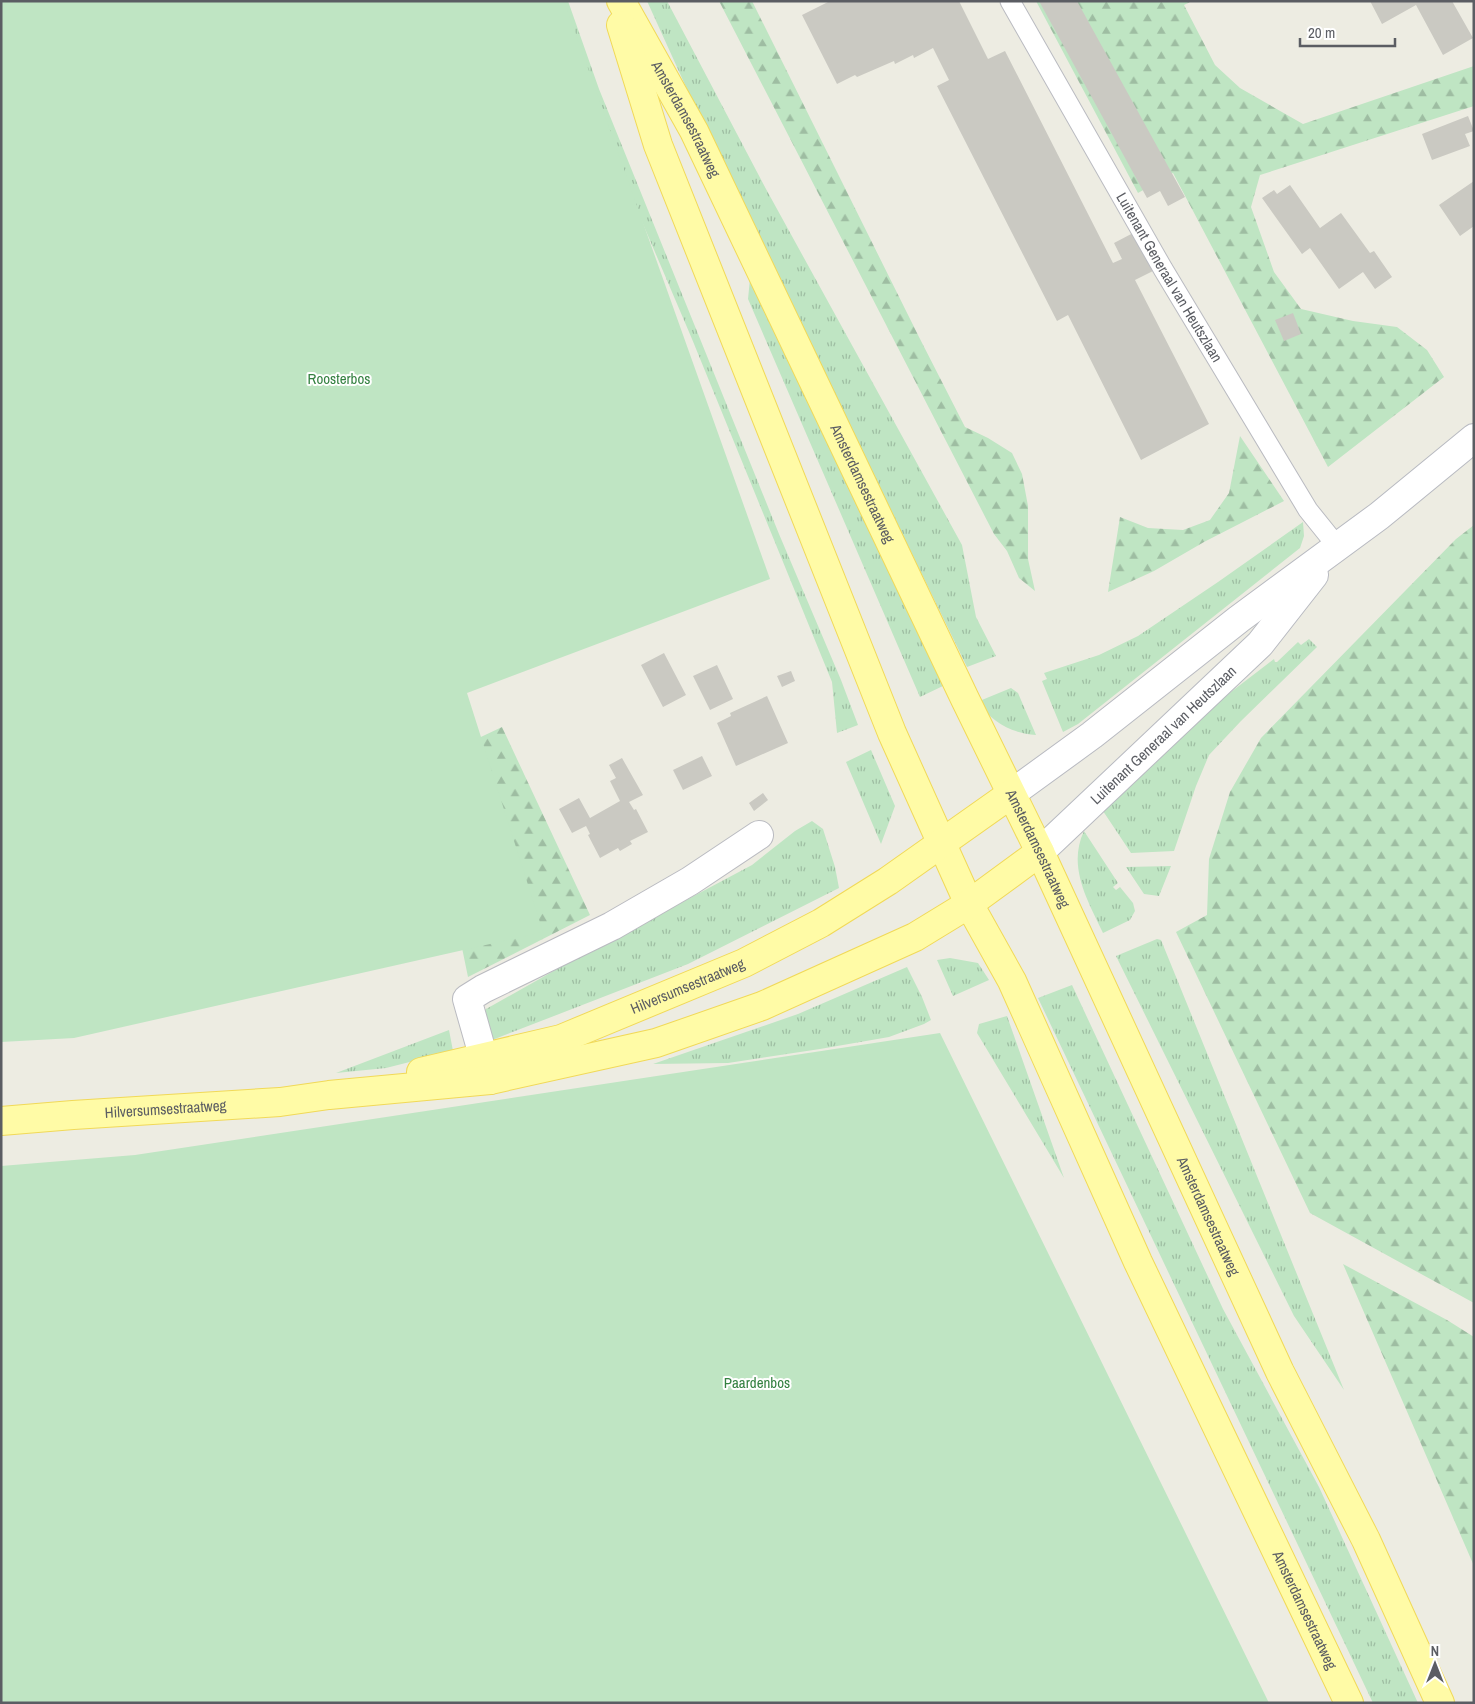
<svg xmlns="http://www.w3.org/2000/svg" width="1475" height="1704" font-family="'Archivo Narrow',sans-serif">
  <defs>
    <pattern id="grass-tufts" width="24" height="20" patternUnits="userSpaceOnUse" patternTransform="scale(1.25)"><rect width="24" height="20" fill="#bfe5c3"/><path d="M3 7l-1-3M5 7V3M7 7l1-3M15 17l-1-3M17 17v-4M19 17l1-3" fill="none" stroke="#9ebda2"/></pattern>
    <pattern id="forest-firs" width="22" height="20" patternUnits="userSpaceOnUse" patternTransform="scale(1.25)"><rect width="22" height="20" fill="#bfe5c3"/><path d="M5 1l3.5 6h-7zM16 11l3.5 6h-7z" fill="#9ebda2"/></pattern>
  </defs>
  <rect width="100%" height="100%" fill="#edece2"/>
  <!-- grass -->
  <path fill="url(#grass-tufts)" d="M 555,1 L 568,1 L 599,89 L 779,534 L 841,680 L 858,725 L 837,733 L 832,682 L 692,339 L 617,163 Z
    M 647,1 L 667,1 L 766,189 L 962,545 L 976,617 L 996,656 L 967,667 L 706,131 Z
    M 750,279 L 945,685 L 920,697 L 748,299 Z
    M 1303,522 L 1304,536 L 1300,548 L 1078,724 L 1063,732 L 1042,681 L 1047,679 L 1044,673 L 1099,655 L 1138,636 L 1218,582 Z
    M 1309,639 L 1317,647 L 1241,721 L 1209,755 L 1196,786 L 1174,851 L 1131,853 L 1101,808 L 1197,718 L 1274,659 L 1275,662 L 1277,662 L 1298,642 L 1301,645 Z
    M 1011,688 L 1018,693 L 1036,735 C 1010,733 993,722 977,702 Z
    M 871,750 L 895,806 L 881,844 L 846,762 Z
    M 812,821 L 823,829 L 835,867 L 839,888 L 688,964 L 487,1042 L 479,1013 L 566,964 L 752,865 L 795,831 Z
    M 1084,831 L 1118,883 L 1113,887 L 1116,890 L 1120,887 L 1133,903 L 1135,911 L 1130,920 L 1103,933 C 1088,901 1067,867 1084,831 Z
    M 1171,866 L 1159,896 L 1144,894 L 1126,867 Z
    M 1157,939 L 1161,940 L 1344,1390 L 1294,1316 L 1116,956 Z
    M 950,958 L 978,963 L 989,980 L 953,996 L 937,960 Z
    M 907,967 L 922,997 L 931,1020 L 924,1024 L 889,1037 L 820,1049 L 728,1063 L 653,1064 L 798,1014 Z
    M 1072,985 L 1223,1309 L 1319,1487 L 1418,1703 L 1373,1703 L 1038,998 Z
    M 1007,1016 L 1064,1178 L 977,1033 L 979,1024 Z
    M 449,1030 L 453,1051 L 386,1068 L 336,1073 Z"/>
  <!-- forest -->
  <path fill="url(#forest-firs)" d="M 719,1 L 752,1 L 919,337 L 965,427 L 988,438 L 1012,453 L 1022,474 L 1028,506 L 1028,559 L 1035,591 L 1019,578 L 1007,551 L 994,534 Z
    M 1036,1 L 1192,1 L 1184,5 L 1215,65 L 1240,88 L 1303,124 L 1474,66 L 1474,106 L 1260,175 L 1251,207 L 1274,272 L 1301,309 L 1353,321 L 1397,327 L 1427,350 L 1444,377 L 1328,467 L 1173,173 L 1138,193 Z
    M 1240,436 L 1284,501 L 1204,542 L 1154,571 L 1108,592 L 1120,517 L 1148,528 L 1183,530 L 1210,520 L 1229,493 Z
    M 1474,525 L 1474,1303 L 1310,1213 L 1176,932 L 1207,915 L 1209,859 L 1230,792 L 1261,738 L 1456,539 Z
    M 502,727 L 590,915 L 468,977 L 447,875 L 430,761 Z
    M 1343,1264 L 1447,1320 L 1474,1337 L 1474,1566 Z"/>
  <!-- park -->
  <path fill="#bfe5c3" d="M 1,1 L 564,1 L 770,579 L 467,693 L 543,932 L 74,1038 L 1,1042 Z
    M 940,1033 L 1269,1703 L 1,1703 L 1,1166 L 135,1155 Z"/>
  <!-- building -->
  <path fill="#cac9c2" d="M 830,1 L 959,1 L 988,59 L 1005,51 L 1113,263 L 1122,259 L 1114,243 L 1135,232 L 1155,270 L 1135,280 L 1209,424 L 1141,460 L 1068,315 L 1057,321 L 937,86 L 949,80 L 933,48 L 914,58 L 913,55 L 895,64 L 894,61 L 857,77 L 855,75 L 837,84 L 802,15 Z
    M 1039,1 L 1077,1 L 1185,197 L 1168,206 L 1160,191 L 1147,198 Z
    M 1370,1 L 1452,1 L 1473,38 L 1443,55 L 1416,5 L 1382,24 Z
    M 1468,116 L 1474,131 L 1465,134 L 1470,146 L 1432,160 L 1422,134 Z
    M 1474,181 L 1474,226 L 1460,236 L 1439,205 Z
    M 1290,185 L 1320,228 L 1341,213 L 1370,253 L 1374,251 L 1392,277 L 1375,289 L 1363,272 L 1339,289 L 1310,248 L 1302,254 L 1262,198 L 1274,190 L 1277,194 Z
    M 1293,313 L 1301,334 L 1284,341 L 1275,320 Z
    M 664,653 L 686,695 L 663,707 L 641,665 Z
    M 717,665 L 733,699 L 710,710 L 693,676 Z
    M 791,671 L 795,681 L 782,687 L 777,676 Z
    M 767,696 L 788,743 L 736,766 L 717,723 L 731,716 L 730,713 Z
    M 702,756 L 712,776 L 683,790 L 673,770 Z
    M 622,758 L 643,795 L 629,802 L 634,810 L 636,809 L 648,832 L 630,841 L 632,844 L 620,851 L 618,848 L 600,858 L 588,835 L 590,834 L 586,826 L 572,833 L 559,809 L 579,798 L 590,818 L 620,801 L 610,781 L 616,778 L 609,765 Z
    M 763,793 L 768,800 L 754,811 L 749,803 Z"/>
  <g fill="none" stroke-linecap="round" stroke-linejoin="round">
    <!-- service casing -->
    <g stroke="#babbc1" stroke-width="21">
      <g id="service">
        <path id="s1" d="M 1010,1 L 1163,269 L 1308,510 L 1337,546"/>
      </g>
    </g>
    <!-- minor casing -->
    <g stroke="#babbc1" stroke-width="30">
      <path id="minor" d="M 490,1080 L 467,999 L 483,989 L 612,926 L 690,881 L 759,835"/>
    </g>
    <!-- secondary casing -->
    <g stroke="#b8bac1" stroke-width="30">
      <g id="secondary">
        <path d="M 1011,794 L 1092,735 L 1239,619 L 1379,516 L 1474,438"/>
        <path id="s2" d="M 1040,852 L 1260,644 L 1314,575"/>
      </g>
    </g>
    <!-- primary casing -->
    <g stroke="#f1d958" stroke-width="30">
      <g id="primary">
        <path id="s3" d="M 621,1 L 694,131 L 965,699 L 1040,852 L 1280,1372 L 1366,1540 L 1440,1703"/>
        <path id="s4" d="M 621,25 L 658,145 L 892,733 L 969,904 L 1012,981 L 1138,1262 L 1349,1703"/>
        <path id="s5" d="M 421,1072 L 561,1039 L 744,963 L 821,923 L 888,881 L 1011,794"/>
        <path id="s6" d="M 1,1121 L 73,1115 L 280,1102 L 329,1095 L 490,1080 L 656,1043 L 762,1006 L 915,937 L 969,904 L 1040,852"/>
      </g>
    </g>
    <!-- service -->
    <use href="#service" stroke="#fff" stroke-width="19"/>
    <!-- minor -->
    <use href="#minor" stroke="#fff" stroke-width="28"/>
    <!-- secondary -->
    <use href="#secondary" stroke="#fff" stroke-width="28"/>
    <!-- primary -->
    <use href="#primary" stroke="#fffba6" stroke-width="28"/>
  </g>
  <g text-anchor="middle" stroke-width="4" stroke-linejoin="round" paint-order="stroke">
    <!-- street labels -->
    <g font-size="15" fill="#5b5d63" stroke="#fff">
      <text dy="5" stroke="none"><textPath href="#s3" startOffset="135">Amsterdamsestraatweg</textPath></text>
      <text dy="5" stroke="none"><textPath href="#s1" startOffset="319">Luitenant Generaal van Heutszlaan</textPath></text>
      <text dy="5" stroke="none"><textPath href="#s3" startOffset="540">Amsterdamsestraatweg</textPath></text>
      <text dy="5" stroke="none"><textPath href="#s2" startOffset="170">Luitenant Generaal van Heutszlaan</textPath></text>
      <text dy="5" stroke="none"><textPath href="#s3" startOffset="945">Amsterdamsestraatweg</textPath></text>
      <text dy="5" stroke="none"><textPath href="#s5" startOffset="281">Hilversumsestraatweg</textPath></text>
      <text dy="5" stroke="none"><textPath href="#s6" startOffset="165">Hilversumsestraatweg</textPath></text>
      <text dy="5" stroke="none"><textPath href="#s3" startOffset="1350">Amsterdamsestraatweg</textPath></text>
      <text dy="5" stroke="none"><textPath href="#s4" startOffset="1728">Amsterdamsestraatweg</textPath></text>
    </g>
    <!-- park labels -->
    <g font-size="15" fill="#348141" stroke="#fff">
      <text x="339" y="384">Roosterbos</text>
      <text x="757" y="1388">Paardenbos</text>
    </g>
  </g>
  <!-- border -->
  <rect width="1475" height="1704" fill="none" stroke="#5b5d63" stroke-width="5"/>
  <!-- north arrow -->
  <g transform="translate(1435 1664)" stroke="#ffffff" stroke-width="4" paint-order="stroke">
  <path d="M0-4L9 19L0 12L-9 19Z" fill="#5b5d63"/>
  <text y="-8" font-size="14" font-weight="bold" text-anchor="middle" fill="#5b5d63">N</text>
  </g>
  <!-- scale -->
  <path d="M1300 38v8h95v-8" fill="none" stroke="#5b5d63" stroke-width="2.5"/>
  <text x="1308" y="38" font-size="15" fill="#5b5d63" stroke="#ffffff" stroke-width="4" paint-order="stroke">20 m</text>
</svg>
